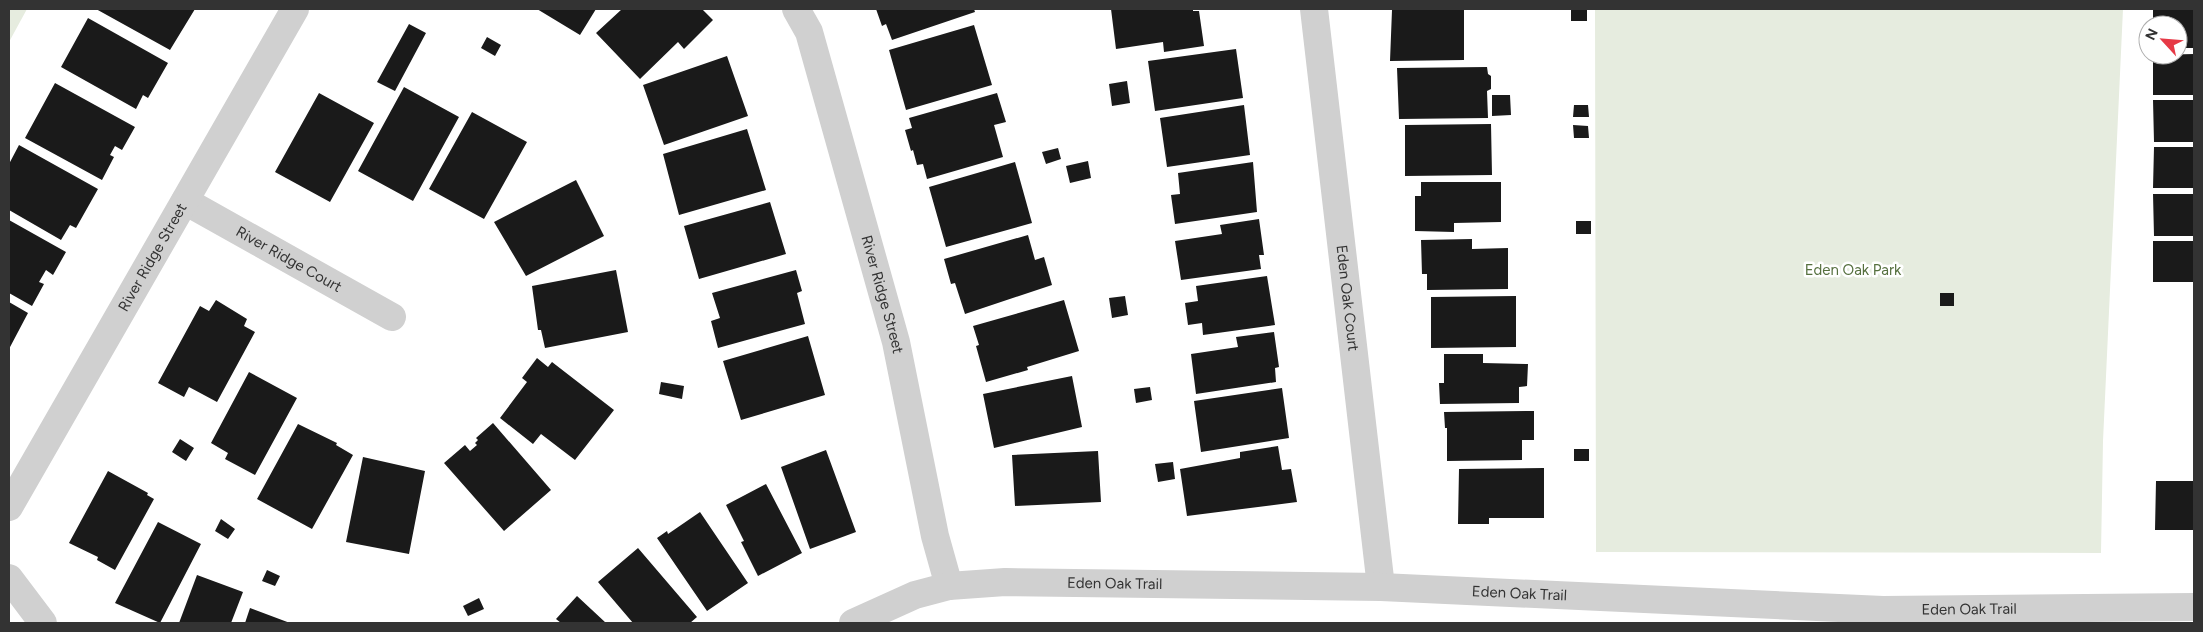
<svg xmlns="http://www.w3.org/2000/svg" width="2203" height="632" font-family="Figtree,sans-serif">
  <rect width="100%" height="100%" fill="#fff"/>
  <!-- green -->
  <path fill="#e6ecdf" d="M 9,9 L 27,9 L 9,42 Z
    M 1595,9 L 2123,9 L 2103,441 L 2101,553 L 1596,552 Z"/>
  <!-- building -->
  <path fill="#1a1a1a" d="M 96,9 L 195,9 L 170,50 Z
    M 537,9 L 596,9 L 580,35 Z
    M 622,9 L 702,9 L 713,20 L 684,49 L 678,42 L 640,79 L 596,33 Z
    M 876,9 L 974,9 L 975,12 L 892,40 L 886,24 L 882,26 Z
    M 1111,9 L 1193,9 L 1193,11 L 1199,11 L 1204,46 L 1164,52 L 1163,42 L 1116,49 Z
    M 1571,9 L 1587,9 L 1587,21 L 1571,21 Z
    M 2153,9 L 2194,9 L 2194,48 L 2178,48 L 2178,25 L 2153,25 Z
    M 1392,10 L 1464,10 L 1464,60 L 1390,61 Z
    M 88,18 L 168,63 L 148,98 L 143,95 L 136,109 L 61,67 Z
    M 409,24 L 426,33 L 395,91 L 377,82 Z
    M 974,25 L 992,85 L 906,110 L 889,50 Z
    M 487,37 L 501,45 L 495,56 L 481,48 Z
    M 1236,49 L 1243,98 L 1155,111 L 1148,61 Z
    M 2194,54 L 2194,95 L 2153,95 L 2153,55 Z
    M 727,56 L 748,116 L 664,145 L 643,85 Z
    M 1487,67 L 1488,74 L 1491,76 L 1491,89 L 1487,91 L 1488,118 L 1399,119 L 1397,68 Z
    M 1127,81 L 1130,103 L 1112,106 L 1109,84 Z
    M 55,83 L 135,127 L 122,150 L 115,146 L 110,155 L 114,157 L 102,180 L 25,138 Z
    M 404,87 L 459,117 L 413,201 L 358,171 Z
    M 319,93 L 374,123 L 330,202 L 275,172 Z
    M 997,93 L 1006,122 L 994,125 L 1003,157 L 927,179 L 923,164 L 917,165 L 913,150 L 911,151 L 905,130 L 912,128 L 909,118 Z
    M 1492,95 L 1510,95 L 1511,115 L 1492,116 Z
    M 2153,100 L 2194,100 L 2194,142 L 2154,142 Z
    M 1244,105 L 1250,155 L 1167,167 L 1160,118 Z
    M 1574,105 L 1588,105 L 1589,117 L 1573,117 Z
    M 472,112 L 527,142 L 484,219 L 429,189 Z
    M 1491,124 L 1492,175 L 1405,176 L 1405,125 Z
    M 1573,125 L 1588,126 L 1589,138 L 1574,138 Z
    M 747,129 L 766,190 L 679,215 L 663,154 Z
    M 19,145 L 98,189 L 76,228 L 70,225 L 61,240 L 9,210 L 9,164 Z
    M 2154,147 L 2194,147 L 2194,188 L 2153,188 Z
    M 1058,148 L 1061,159 L 1046,164 L 1042,152 Z
    M 1088,161 L 1091,178 L 1070,183 L 1066,166 Z
    M 1015,162 L 1032,223 L 946,247 L 929,187 Z
    M 1253,162 L 1257,212 L 1175,224 L 1171,195 L 1180,194 L 1178,173 Z
    M 576,180 L 604,236 L 526,276 L 494,222 Z
    M 1421,182 L 1501,182 L 1501,222 L 1454,223 L 1454,232 L 1415,231 L 1415,196 L 1421,196 Z
    M 2153,194 L 2194,194 L 2194,236 L 2154,236 Z
    M 770,202 L 786,254 L 699,279 L 684,226 Z
    M 1259,219 L 1264,255 L 1259,255 L 1261,269 L 1181,280 L 1175,241 L 1222,234 L 1220,225 Z
    M 9,220 L 66,252 L 53,275 L 46,270 L 39,282 L 44,284 L 32,306 L 9,293 Z
    M 1576,221 L 1591,221 L 1591,234 L 1576,234 Z
    M 1028,235 L 1035,260 L 1044,257 L 1052,285 L 965,314 L 955,283 L 951,284 L 944,259 Z
    M 1472,239 L 1472,249 L 1508,248 L 1508,289 L 1427,290 L 1427,274 L 1422,274 L 1421,240 Z
    M 2153,241 L 2194,241 L 2194,282 L 2153,282 Z
    M 616,270 L 628,332 L 545,348 L 541,330 L 538,330 L 532,286 Z
    M 796,270 L 802,291 L 797,293 L 805,324 L 718,348 L 711,321 L 720,318 L 712,293 Z
    M 1267,276 L 1275,325 L 1203,335 L 1202,323 L 1188,325 L 1185,303 L 1198,301 L 1196,286 Z
    M 1940,293 L 1954,293 L 1954,306 L 1940,306 Z
    M 1125,296 L 1128,315 L 1112,318 L 1109,298 Z
    M 1516,296 L 1516,347 L 1431,348 L 1431,297 Z
    M 216,300 L 247,319 L 244,326 L 255,332 L 217,402 L 189,387 L 184,397 L 158,383 L 200,306 L 209,311 Z
    M 1064,300 L 1079,351 L 1027,367 L 1028,370 L 986,382 L 976,346 L 979,345 L 973,326 Z
    M 9,302 L 28,313 L 9,349 Z
    M 1274,332 L 1279,367 L 1275,368 L 1276,382 L 1196,394 L 1191,354 L 1238,347 L 1236,337 Z
    M 808,336 L 825,395 L 741,420 L 723,361 Z
    M 1444,354 L 1483,354 L 1483,363 L 1528,364 L 1527,386 L 1519,387 L 1519,403 L 1440,404 L 1439,383 L 1444,383 Z
    M 537,358 L 548,367 L 552,362 L 614,410 L 575,460 L 541,434 L 533,444 L 500,418 L 527,382 L 522,378 Z
    M 249,372 L 297,398 L 255,475 L 225,459 L 228,453 L 211,443 Z
    M 1072,376 L 1082,427 L 994,448 L 983,394 Z
    M 661,382 L 684,386 L 682,399 L 659,394 Z
    M 1150,387 L 1152,400 L 1136,403 L 1134,389 Z
    M 1282,388 L 1289,438 L 1201,452 L 1194,401 Z
    M 1534,411 L 1534,440 L 1522,440 L 1522,460 L 1447,461 L 1447,428 L 1445,428 L 1444,412 Z
    M 493,423 L 551,490 L 504,531 L 444,463 L 465,445 L 470,451 L 477,445 L 475,443 L 478,440 L 476,438 Z
    M 298,424 L 337,443 L 336,445 L 353,455 L 312,529 L 257,499 Z
    M 180,439 L 194,448 L 186,461 L 172,452 Z
    M 1278,446 L 1282,470 L 1291,469 L 1297,502 L 1187,516 L 1180,469 L 1240,458 L 1240,452 Z
    M 1574,449 L 1589,449 L 1589,461 L 1574,461 Z
    M 826,450 L 856,532 L 810,549 L 781,467 Z
    M 1098,451 L 1101,502 L 1015,506 L 1012,455 Z
    M 363,457 L 425,471 L 409,554 L 346,542 Z
    M 1173,462 L 1175,479 L 1158,482 L 1155,464 Z
    M 1544,468 L 1544,518 L 1489,518 L 1489,524 L 1458,524 L 1459,469 Z
    M 108,471 L 148,493 L 147,495 L 154,499 L 115,570 L 97,560 L 98,557 L 69,543 Z
    M 2156,481 L 2194,481 L 2194,530 L 2155,530 Z
    M 766,484 L 802,553 L 758,576 L 741,542 L 744,541 L 726,505 Z
    M 700,512 L 748,583 L 707,611 L 657,538 L 667,531 L 668,534 Z
    M 221,519 L 235,529 L 228,539 L 215,531 Z
    M 158,522 L 201,544 L 160,623 L 115,603 Z
    M 638,548 L 697,617 L 690,623 L 633,623 L 598,582 Z
    M 267,570 L 280,576 L 275,586 L 262,581 Z
    M 197,575 L 243,592 L 231,623 L 179,623 Z
    M 577,596 L 606,623 L 561,623 L 556,619 Z
    M 479,598 L 484,609 L 468,616 L 463,606 Z
    M 250,608 L 290,623 L 245,623 Z"/>
  <g fill="none" stroke-linecap="round" stroke-linejoin="round">
    <!-- minor -->
    <g stroke="#d0d0d0" stroke-width="28">
      <path id="s1" d="M 796,9 L 809,32 L 896,342 L 935,536 L 949,586"/>
      <path id="s2" d="M 1314,9 L 1381,587"/>
      <path id="s3" d="M 185,201 L 392,317"/>
      <path id="s4" d="M 9,507 L 295,9"/>
      <path d="M 9,578 L 43,623"/>
      <path id="s5" d="M 853,623 L 915,595 L 949,586 L 1005,582 L 1381,587 L 1883,610 L 2194,607"/>
    </g>
  </g>
  <g text-anchor="middle" stroke-width="5" stroke-linejoin="round" paint-order="stroke">
    <!-- street labels -->
    <g font-size="15" fill="#333" stroke="#fff">
      <text dy="5" stroke="none"><textPath href="#s4" startOffset="288">River Ridge Street</textPath></text>
      <text dy="5" stroke="none"><textPath href="#s3" startOffset="119">River Ridge Court</textPath></text>
      <text dy="5" stroke="none"><textPath href="#s1" startOffset="299">River Ridge Street</textPath></text>
      <text dy="5" stroke="none"><textPath href="#s2" startOffset="291">Eden Oak Court</textPath></text>
      <text dy="5" stroke="none"><textPath href="#s5" startOffset="269">Eden Oak Trail</textPath></text>
      <text dy="5" stroke="none"><textPath href="#s5" startOffset="674">Eden Oak Trail</textPath></text>
      <text dy="5" stroke="none"><textPath href="#s5" startOffset="1124">Eden Oak Trail</textPath></text>
    </g>
    <!-- park labels -->
    <g font-size="15" fill="#56703f" stroke="#fff">
      <text x="1853" y="275">Eden Oak Park</text>
    </g>
  </g>
  <!-- border -->
  <rect width="2203" height="632" fill="none" stroke="#333333" stroke-width="20"/>
  <!-- north arrow -->
  <g transform="translate(2163 40) rotate(296)"><circle r="24" fill="#ffffff" stroke="#adadad"/>
  <path d="M0-4L9 19L0 12L-9 19Z" fill="#e63946"/>
  <text y="-8" font-size="14" font-weight="bold" text-anchor="middle" fill="#333333">N</text>
  </g>
</svg>
